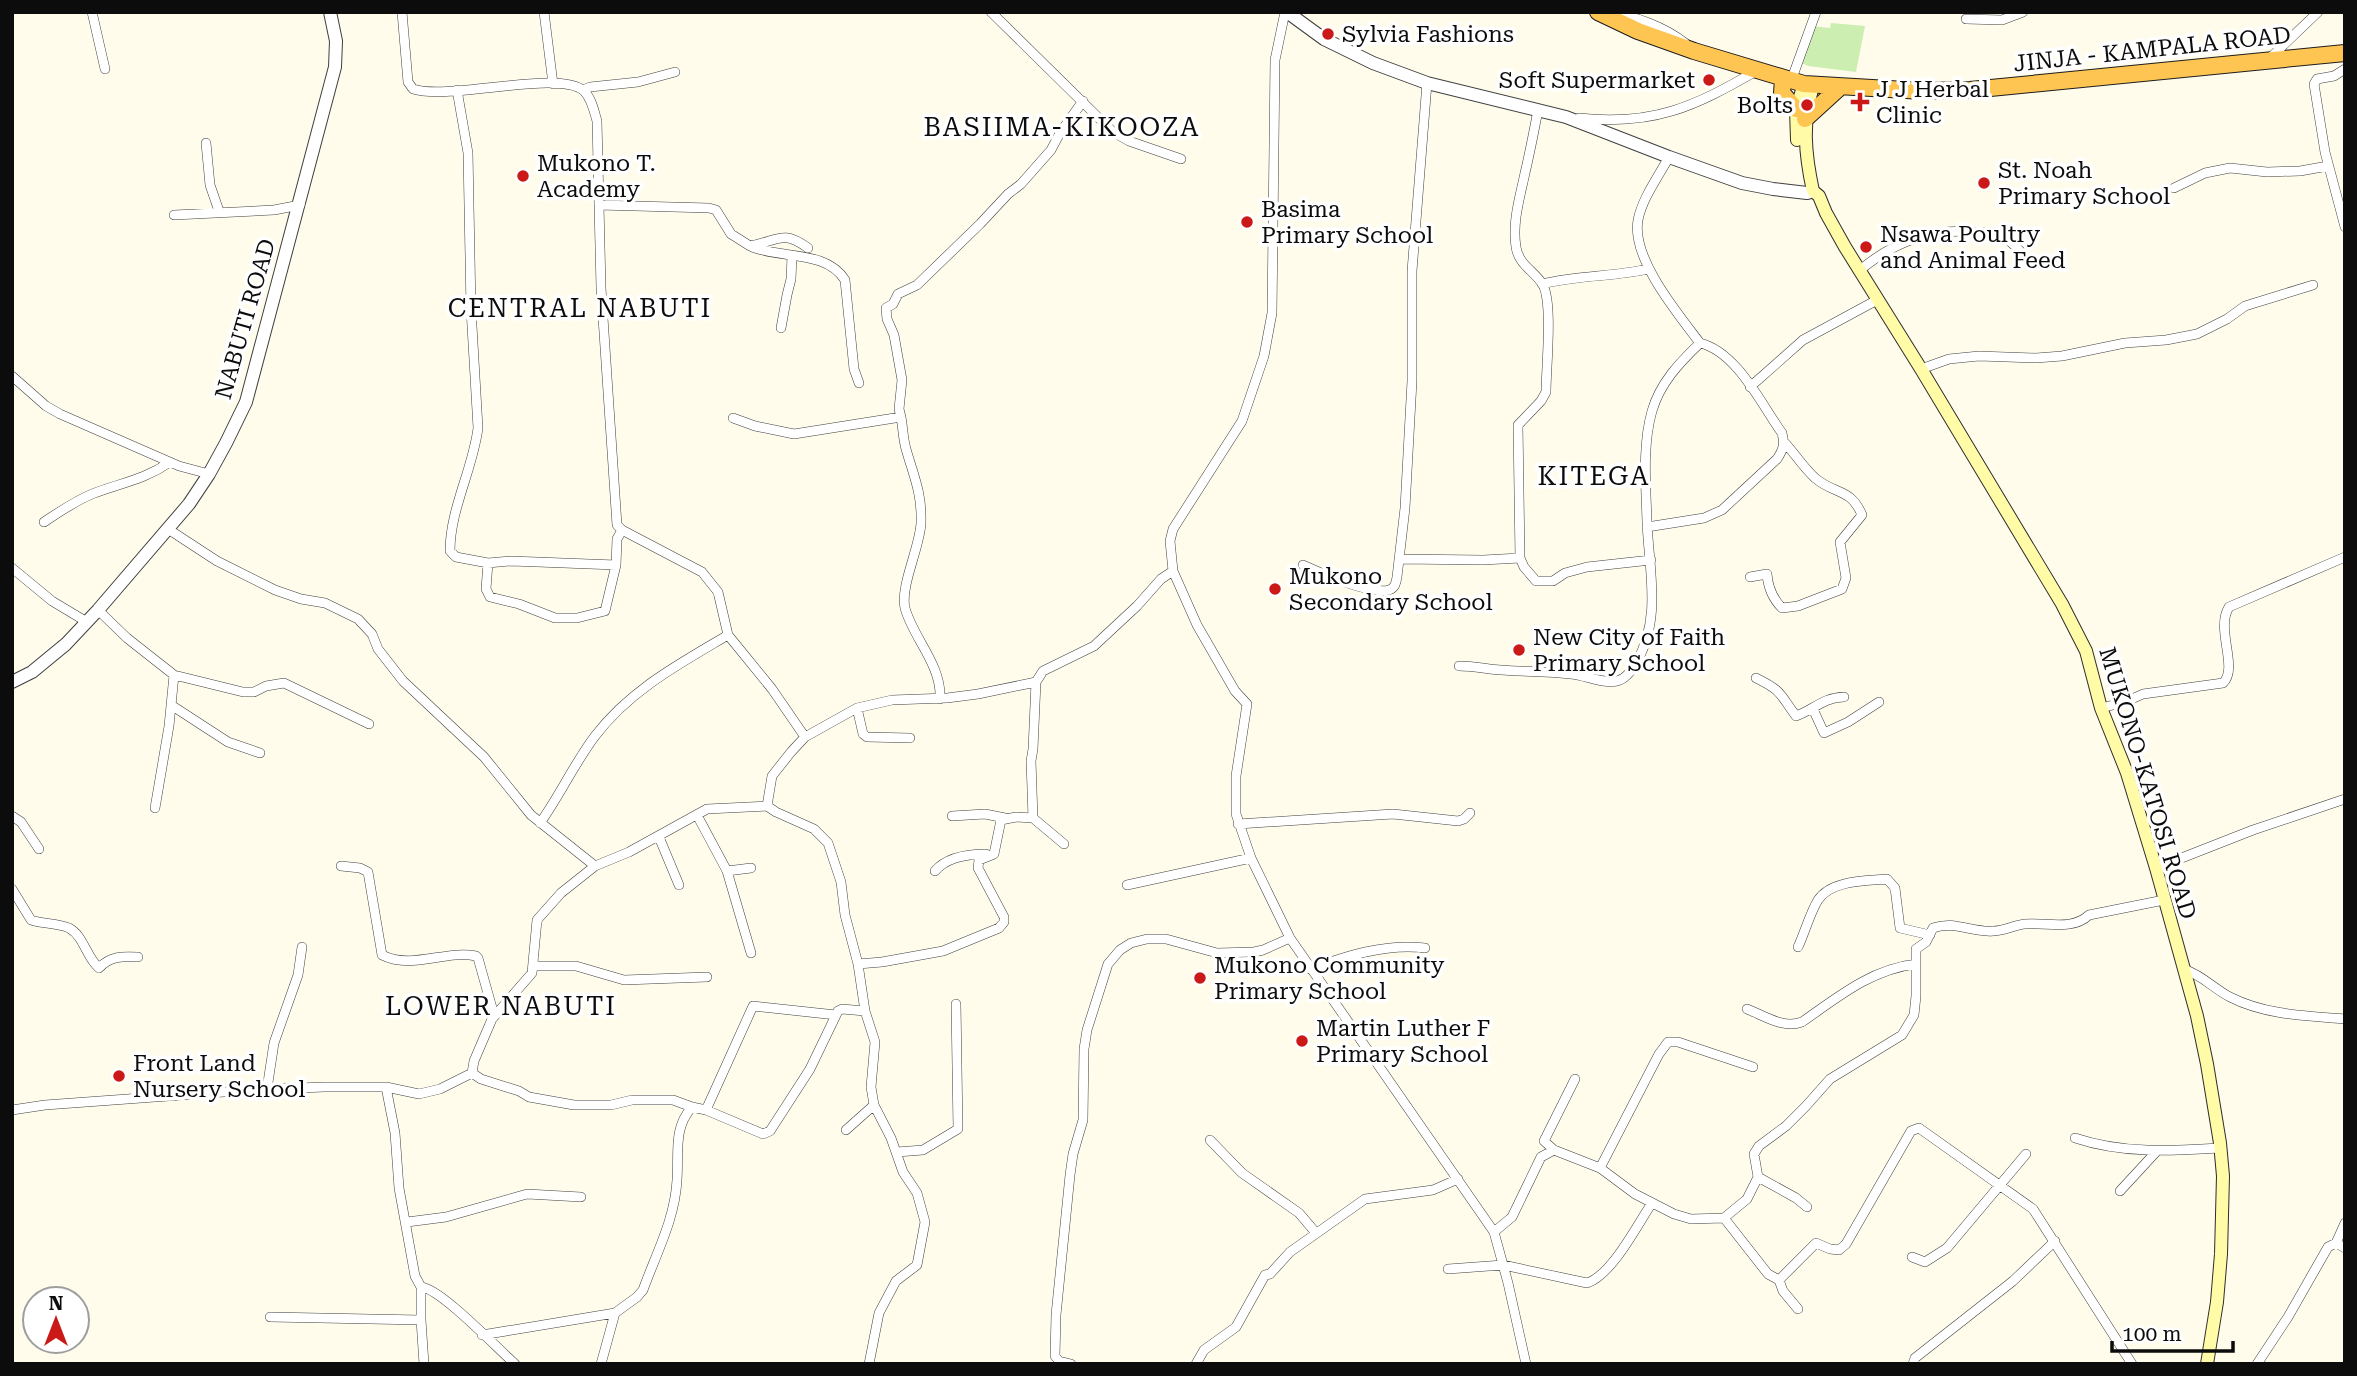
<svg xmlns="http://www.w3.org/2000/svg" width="2357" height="1376" font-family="'Roboto Serif',serif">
  <rect width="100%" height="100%" fill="#fffcec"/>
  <!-- green -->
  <path fill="#cceeb1" d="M 1831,23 L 1865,26 L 1856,72 L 1808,66 L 1797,61 L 1796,53 L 1811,26 L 1830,28 Z"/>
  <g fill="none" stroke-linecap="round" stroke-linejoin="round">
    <!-- minor casing -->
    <g stroke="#3f3f3f" stroke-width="10">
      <path id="minor" d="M 92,12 L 105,69
        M 402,12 L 408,82 L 413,89 C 449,101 559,69 584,91 C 592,99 594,111 597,121 L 601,288 L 617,525 L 622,530 L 702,572 L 718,592 L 728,635 L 772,689 L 805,737
        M 544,12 L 553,84
        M 991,12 L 1113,132 L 1129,141 L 1181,159
        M 1285,12 L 1275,60 L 1272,313 L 1264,356 L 1242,421 L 1173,529 L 1170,541 L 1173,571 L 1197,625 L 1235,691 L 1247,704 L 1236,776 L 1236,814 L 1251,858 L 1290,938 L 1494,1232 L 1508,1283 L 1526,1364
        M 1609,14 C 1633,14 1666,28 1685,43
        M 1966,19 L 2002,20 L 2023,12
        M 2269,59 L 2318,12
        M 2345,69 L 2334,76 L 2317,79 L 2314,84 L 2325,152 L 2345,227
        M 1791,81 L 1816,12
        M 457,90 L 468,153 L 471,309 L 478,428 C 473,469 450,509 450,551 L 456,557 L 488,563 L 511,561 L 616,565 L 617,539 L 622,530
        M 583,90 L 590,87 L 638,82 L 675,72
        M 1538,110 C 1534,131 1530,152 1525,173 C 1520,197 1512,222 1516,247 C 1519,266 1535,271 1543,285 C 1553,304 1546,369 1546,392 L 1541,401 L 1518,425 L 1520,558 L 1524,567 L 1536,581 L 1553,581 L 1565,573 L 1587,567 L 1651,560
        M 1579,118 C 1653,126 1694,107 1756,71
        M 206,143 L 210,185 L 219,211
        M 2174,188 L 2205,173 L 2230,168 L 2267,172 L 2300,171 L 2328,166
        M 599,205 L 709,208 L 716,210 L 731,234 L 750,246 C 778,241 782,229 808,248
        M 174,215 L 274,210 L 300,205
        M 752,247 C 783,259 826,250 845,280 L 854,369 L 859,383
        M 1859,271 C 1893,242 1931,228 1975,232 C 1982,233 1991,232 1997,234 C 2008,238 2015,246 2023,254
        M 1542,284 C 1577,275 1613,277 1648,269
        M 781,328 L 787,295 L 791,279 L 792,256
        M 1921,369 L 1949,359 L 1979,356 L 2036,358 L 2062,356 L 2125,343 L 2166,340 L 2197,334 L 2227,319 L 2245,306 L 2313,285
        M 12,376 L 46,406 L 60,414 L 179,466 L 209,474
        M 1750,387 L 1803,340 L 1877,300
        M 901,417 L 899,409 L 902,380 L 894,335 L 887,319 L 886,308 L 893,304 L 898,294 L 917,285 L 980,224 L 1008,194 L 1021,184 L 1051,150 L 1060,133 L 1083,101
        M 733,418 L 755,426 L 794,434 L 901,417 C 903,428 903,439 906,449 C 914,477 922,493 921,523 C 920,547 900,586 905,608 C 913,638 942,665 940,699
        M 44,522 C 59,512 75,501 92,494 C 120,483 144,480 170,462
        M 1647,527 L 1704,518 L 1722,510 L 1777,459 C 1783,450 1785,445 1782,433 C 1761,404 1737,352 1700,343
        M 168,529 L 217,561 L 275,590 L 301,599 L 325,603 L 358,619 L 372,634 L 378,649 L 403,681 L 484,757 L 531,815 L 595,866
        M 1400,559 L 1483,560 L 1520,558
        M 488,563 L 486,589 L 490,597 L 519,604 L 555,618 L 577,618 L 605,611 L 616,565
        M 1303,565 C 1320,573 1371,595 1389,590 C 1395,588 1396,583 1397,577 L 1405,508 L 1412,381 L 1412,271 L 1427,83
        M 12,568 L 52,601 L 87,622
        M 1750,577 L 1767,574 C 1768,587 1773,599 1782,608 L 1798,606 L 1842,589 L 1846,578 L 1840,542 L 1862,515 C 1851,488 1835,495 1815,478 C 1804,468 1795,454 1785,443
        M 98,610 L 127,638 L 174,675 L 243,692 L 254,692 L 266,686 L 284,683 L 369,724
        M 1459,666 C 1474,666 1487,669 1501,670 C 1524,672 1547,671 1570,674 C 1585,675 1602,684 1617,681 C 1626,679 1632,670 1636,663 C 1662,619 1649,570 1647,522 C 1646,486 1642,446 1652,411 C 1660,383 1680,362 1700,343 C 1678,314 1631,258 1638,220 C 1642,199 1658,177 1669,157
        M 1756,678 C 1783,691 1780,695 1796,716 C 1813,710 1824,697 1844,697
        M 171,705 L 228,742 L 260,753
        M 857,708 L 863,734 L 867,737 L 910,738
        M 2101,708 L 2125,702 L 2143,694 L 2223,683 C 2239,668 2215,629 2229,607 L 2345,557
        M 1813,709 L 1824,733 L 1848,722 L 1879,702
        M 767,806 L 772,776 L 791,752 L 805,737 L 857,708 L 892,700 L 947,698 L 978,694 L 1036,682 L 1043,671 L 1094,646 L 1137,606 L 1161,579 L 1173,571
        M 155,808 L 169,726 L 174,675
        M 697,815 L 727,871 L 751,953
        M 12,816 L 21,822 L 39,849
        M 952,816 L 985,814 L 1005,818
        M 1033,818 L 1064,844
        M 540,823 C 560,795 574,764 595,736 C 630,690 679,664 728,635
        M 1238,824 L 1393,814 L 1458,821 L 1464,819 L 1470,813
        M 659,837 L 679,885
        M 341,866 L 360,868 L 368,872 L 382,955 C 412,970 444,950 476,956 L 478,958 L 494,1015
        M 2156,868 L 2253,830 L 2345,799
        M 727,871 L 751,868
        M 935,871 C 947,857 968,854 986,854
        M 1127,885 L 1251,858
        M 12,889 L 31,920 C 43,924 57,923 69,928 C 84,936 86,957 99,968 C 110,956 123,956 138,957
        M 1798,947 C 1805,932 1810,913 1818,900 C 1831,880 1866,881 1887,879 L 1895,888 L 1900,928 L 1930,935
        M 858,964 L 882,962 L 943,951 L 999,928 L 1004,922 L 1004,917 L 978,868 L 979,860 L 994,854 L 1001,820 L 1016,817 L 1033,818 L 1031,761 L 1033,749 L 1036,682
        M 533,966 L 576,966 L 624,980 L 707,977
        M 1310,969 C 1347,956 1386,943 1425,948
        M 2183,969 C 2201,974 2214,989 2230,997 C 2265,1015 2307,1016 2345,1019
        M 1747,1009 C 1765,1016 1783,1029 1802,1022 C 1838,997 1870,970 1915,964
        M 472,1073 L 481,1079 L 519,1091 L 529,1097 L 574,1105 L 611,1105 L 632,1100 L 673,1100 L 692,1107 L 706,1110 L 763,1134 L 770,1131 L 810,1069 L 838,1011 L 842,1009 L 865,1011
        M 386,1087 L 395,1133 L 399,1188 L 415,1276 L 421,1287 C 440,1288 497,1348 515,1364
        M 267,1089 L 274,1043 L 298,975 L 302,947
        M 12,1110 L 45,1105 L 251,1090 L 324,1087 L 386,1087 L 419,1094 L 440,1089 L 472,1073 L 474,1061 L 492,1019 L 532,973 L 537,920 L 561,893 L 595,866 L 629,852 L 707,809 L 767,806 L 776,812 L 814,829 L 828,843 L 841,882 L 845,915 L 858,964 L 865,1011 L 875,1042 L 871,1087 L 874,1105 L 891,1138 L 903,1172 L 917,1193 L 925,1222 L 917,1265 L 896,1281 L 879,1313 L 869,1364
        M 706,1110 L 753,1006 L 836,1015
        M 846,1130 L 874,1105
        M 2075,1138 C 2123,1154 2171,1151 2220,1148
        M 1210,1140 L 1242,1173 L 1299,1213 L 1316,1233
        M 1554,1150 L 1544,1141 L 1575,1079
        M 897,1152 L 923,1150 L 958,1129 L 956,1004
        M 1600,1168 L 1659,1054 L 1668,1042 L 1678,1042 L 1753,1067
        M 1758,1177 L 1796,1198 L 1807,1207
        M 2120,1191 L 2156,1152
        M 1724,1218 L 1768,1274 L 1779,1280 L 1816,1243 L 1830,1249 L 1839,1250 L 1846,1244 L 1911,1131 L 1919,1128 L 2033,1209 L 2132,1364
        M 407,1222 L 446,1217 L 527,1194 L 581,1197
        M 1494,1232 L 1512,1217 L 1541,1157 L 1554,1150 L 1600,1168 L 1635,1194 L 1674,1214 L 1691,1219 L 1724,1218 L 1747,1199 L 1758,1177 L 1754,1154 L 1759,1146 L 1786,1126 L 1806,1106 L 1830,1079 L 1902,1035 L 1914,1015 L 1916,996 L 1916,949 L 1926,942 L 1933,928 C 1955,920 1971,933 1993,931 C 2004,931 2014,925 2025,924 C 2047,922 2072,931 2089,915 L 2164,900
        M 2336,1243 L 2345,1223
        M 1912,1257 L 1925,1262 L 1947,1248 L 2026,1154
        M 1448,1269 L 1503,1265 L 1587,1283 C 1612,1275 1637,1225 1652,1203
        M 1779,1280 L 1783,1291 L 1798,1309
        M 421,1287 L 421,1320 L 424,1364
        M 270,1317 L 421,1320
        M 482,1335 L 615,1313 L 637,1297 L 643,1290 C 656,1254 675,1219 677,1180 C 679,1153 673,1128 692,1107
        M 601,1364 L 615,1313
        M 1071,1364 L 1059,1361 L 1055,1356 L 1056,1315 L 1070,1175 L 1073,1154 L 1083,1120 L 1084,1049 L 1087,1030 L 1108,964 L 1120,950 L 1131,943 L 1147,939 L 1166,939 L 1217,953 L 1254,952 L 1263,950 L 1290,938
        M 1196,1364 L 1204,1350 L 1236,1327 L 1265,1275 L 1270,1274 L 1290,1252 L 1365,1199 L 1433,1190 L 1458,1179
        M 1913,1364 L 1915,1358 L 2013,1281 L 2055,1241
        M 2257,1364 L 2288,1317 L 2328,1247 L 2336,1243 L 2345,1248"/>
    </g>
    <!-- tertiary casing -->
    <g stroke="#3f3f3f" stroke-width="14">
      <path id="tertiary" d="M 1287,12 L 1324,39 L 1373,63 L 1427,83 L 1566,117 L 1669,157 L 1742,183 L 1773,189 L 1807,193 L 1813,191
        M 12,682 L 32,672 L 66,644 L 98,610 L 189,504 L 209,474 L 226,443 L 246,402 L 335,67 L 336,41 L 330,12"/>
    </g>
    <!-- secondary casing -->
    <g stroke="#2e2e2e" stroke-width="14">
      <path id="secondary" d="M 1813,86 C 1802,123 1805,154 1813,191 L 1819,196 L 1826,213 L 1845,247 L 1921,369 L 2062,604 L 2086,651 L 2101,708 L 2127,773 L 2156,868 L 2197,1016 L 2207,1064 L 2220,1143 L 2223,1176 L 2221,1254 L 2217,1302 L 2207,1364
        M 1797,140 L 1796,109 L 1804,84"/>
    </g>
    <!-- trunk casing -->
    <g stroke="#1d1d1d" stroke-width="18">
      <path id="trunk" d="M 1598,12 L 1638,31 L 1694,51 L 1804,84 L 1923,91 L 1970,90 L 2345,53
        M 1783,79 L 1782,93 L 1796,109
        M 1805,119 L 1839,88"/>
    </g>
    <!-- minor -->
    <use href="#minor" stroke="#fff" stroke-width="9"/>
    <!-- tertiary -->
    <use href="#tertiary" stroke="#fff" stroke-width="12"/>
    <!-- secondary -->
    <use href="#secondary" stroke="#fffba7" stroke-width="12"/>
    <!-- trunk -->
    <use href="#trunk" stroke="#ffc553" stroke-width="16"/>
  </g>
  <!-- markers -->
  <g fill="#ca1916" stroke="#fff" stroke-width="2.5">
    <circle cx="1328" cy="34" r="7"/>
    <circle cx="1709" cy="80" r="7"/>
    <path d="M1856.5 91.5h7v7h7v7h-7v7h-7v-7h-7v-7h7z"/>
    <circle cx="1807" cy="105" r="7"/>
    <circle cx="523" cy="176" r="7"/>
    <circle cx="1984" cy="183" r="7"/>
    <circle cx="1247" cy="222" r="7"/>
    <circle cx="1866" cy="247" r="7"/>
    <circle cx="1275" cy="589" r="7"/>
    <circle cx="1519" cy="650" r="7"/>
    <circle cx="1200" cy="978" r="7"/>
    <circle cx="1302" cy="1041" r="7"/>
    <circle cx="119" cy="1076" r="7"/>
  </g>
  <g text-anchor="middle" stroke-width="7" stroke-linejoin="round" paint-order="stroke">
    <!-- poi labels -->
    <g font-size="23" fill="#0c0c0c" stroke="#fff" text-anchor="start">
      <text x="1342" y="42">Sylvia Fashions</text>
      <text x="1695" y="88" text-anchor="end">Soft Supermarket</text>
      <text x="1876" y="97">J J Herbal<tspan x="1876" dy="26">Clinic</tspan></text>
      <text x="1793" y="113" text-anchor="end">Bolts</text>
      <text x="537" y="171">Mukono T.<tspan x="537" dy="26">Academy</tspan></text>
      <text x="1998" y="178">St. Noah<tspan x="1998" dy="26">Primary School</tspan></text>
      <text x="1261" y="217">Basima<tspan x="1261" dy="26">Primary School</tspan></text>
      <text x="1880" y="242">Nsawa Poultry<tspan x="1880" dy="26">and Animal Feed</tspan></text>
      <text x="1289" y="584">Mukono<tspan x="1289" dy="26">Secondary School</tspan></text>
      <text x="1533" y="645">New City of Faith<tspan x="1533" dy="26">Primary School</tspan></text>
      <text x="1214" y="973">Mukono Community<tspan x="1214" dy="26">Primary School</tspan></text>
      <text x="1316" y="1036">Martin Luther F<tspan x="1316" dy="26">Primary School</tspan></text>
      <text x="133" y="1071">Front Land<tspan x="133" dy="26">Nursery School</tspan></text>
    </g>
    <!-- street labels -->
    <g font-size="23" fill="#0c0c0c" stroke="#fff">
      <text transform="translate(2152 49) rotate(-6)" y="8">JINJA - KAMPALA ROAD</text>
      <text transform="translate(245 319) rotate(-74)" y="8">NABUTI ROAD</text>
      <text transform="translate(2148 783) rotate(73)" y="8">MUKONO-KATOSI ROAD</text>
    </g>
    <!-- quarter labels -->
    <g font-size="26" letter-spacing="2" fill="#0c0c0c" stroke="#fff">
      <text x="1062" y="136">BASIIMA-KIKOOZA</text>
      <text x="580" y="317">CENTRAL NABUTI</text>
      <text x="1594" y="485">KITEGA</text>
      <text x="501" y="1015">LOWER NABUTI</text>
    </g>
  </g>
  <!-- border -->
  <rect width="2357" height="1376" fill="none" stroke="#0c0c0c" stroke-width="28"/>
  <!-- north arrow -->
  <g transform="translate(56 1320)"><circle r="33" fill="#ffffff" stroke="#9e9e9e" stroke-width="2"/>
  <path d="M0-5L12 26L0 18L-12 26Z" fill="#ca1916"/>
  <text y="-10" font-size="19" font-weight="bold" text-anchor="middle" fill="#0c0c0c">N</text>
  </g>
  <!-- scale -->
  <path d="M2112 1341v10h121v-10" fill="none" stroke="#0c0c0c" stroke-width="3.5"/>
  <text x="2122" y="1341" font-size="21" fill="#0c0c0c" stroke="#ffffff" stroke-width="5" paint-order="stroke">100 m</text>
</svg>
